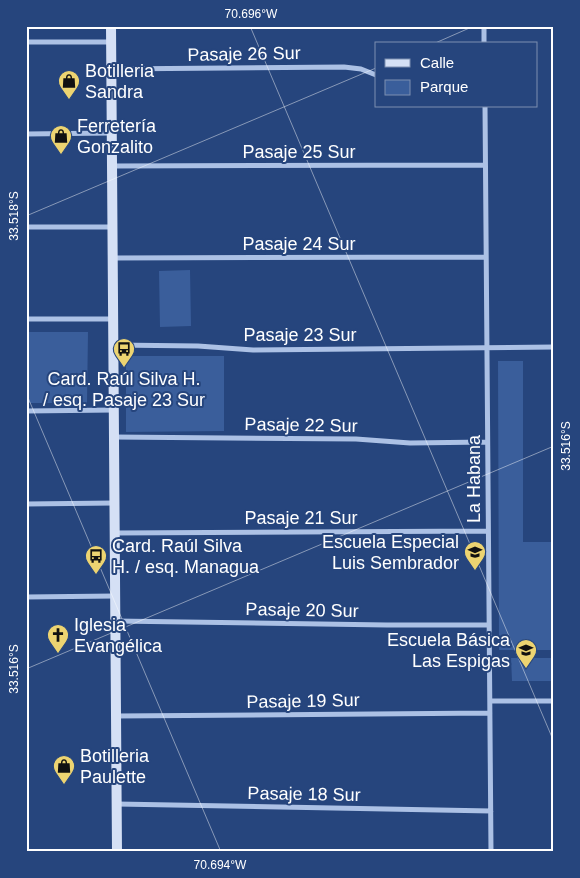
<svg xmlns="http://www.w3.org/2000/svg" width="580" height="878" font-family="Helvetica,sans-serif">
  <rect width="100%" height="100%" fill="#26457d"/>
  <!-- green -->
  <path fill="#3a5e9b" d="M 190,270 L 191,326 L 160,327 L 159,271 Z
    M 26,332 L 88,332 L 87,403 L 26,403 Z
    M 126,356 L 224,356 L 224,431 L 126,432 Z
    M 498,361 L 523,361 L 523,542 L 554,542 L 554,650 L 499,650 Z
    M 511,658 L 554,658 L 554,681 L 512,681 Z"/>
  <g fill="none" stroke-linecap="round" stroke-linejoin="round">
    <!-- street -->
    <path stroke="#acc1e5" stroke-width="5" d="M 484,26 L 484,44
      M 26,42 L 111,42
      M 111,69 L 344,67 L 361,69 L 376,75
      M 485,106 L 491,852
      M 26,134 L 112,133
      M 113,166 L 485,165
      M 26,227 L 112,227
      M 113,258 L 486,257
      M 26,319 L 113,319
      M 114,345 L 198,346 L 253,350 L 554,347
      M 26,411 L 114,410
      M 114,437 L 356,439 L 410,443 L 487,442
      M 26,504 L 114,503
      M 115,533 L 488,531
      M 26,597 L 115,596
      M 115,621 L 387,625 L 489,625
      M 490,701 L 554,701
      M 116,716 L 490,713
      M 117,804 L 491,811"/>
    <!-- secondary -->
    <path stroke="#d5e0f5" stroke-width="10" d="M 111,26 L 117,852"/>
  </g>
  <!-- ticks -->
  <path fill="none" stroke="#fff" stroke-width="1" stroke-opacity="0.45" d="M 250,26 L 554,742M 433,44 L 474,26M 26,216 L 376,68M 26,393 L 221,852M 26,669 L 554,446"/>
  <!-- icons -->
  <defs>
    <g id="shop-pin" transform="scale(1.125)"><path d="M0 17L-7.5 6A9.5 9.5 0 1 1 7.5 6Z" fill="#edd471" stroke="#26457d"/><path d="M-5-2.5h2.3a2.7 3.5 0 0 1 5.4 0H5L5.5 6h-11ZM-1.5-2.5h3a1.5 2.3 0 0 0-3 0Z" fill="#111"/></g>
    <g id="bus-pin" transform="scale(1.125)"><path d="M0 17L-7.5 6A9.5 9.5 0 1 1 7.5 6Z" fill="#edd471" stroke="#26457d"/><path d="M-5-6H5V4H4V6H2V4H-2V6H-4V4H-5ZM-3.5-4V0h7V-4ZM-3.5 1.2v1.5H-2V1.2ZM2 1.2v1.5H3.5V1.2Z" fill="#111"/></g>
    <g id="school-pin" transform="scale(1.125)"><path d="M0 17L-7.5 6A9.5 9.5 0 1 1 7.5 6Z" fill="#edd471" stroke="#26457d"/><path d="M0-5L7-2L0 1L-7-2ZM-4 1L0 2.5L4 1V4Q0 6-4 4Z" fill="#111"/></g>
    <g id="church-pin" transform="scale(1.125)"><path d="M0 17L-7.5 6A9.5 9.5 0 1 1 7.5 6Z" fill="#edd471" stroke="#26457d"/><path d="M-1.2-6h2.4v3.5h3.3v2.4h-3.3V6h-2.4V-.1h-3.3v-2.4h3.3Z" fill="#111"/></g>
  </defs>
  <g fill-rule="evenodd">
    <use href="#shop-pin" x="69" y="81"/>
    <use href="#shop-pin" x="61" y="136"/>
    <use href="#bus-pin" x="124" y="349"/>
    <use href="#school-pin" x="475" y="552"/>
    <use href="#bus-pin" x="96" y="556"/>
    <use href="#church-pin" x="58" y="635"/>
    <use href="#school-pin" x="526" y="650"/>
    <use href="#shop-pin" x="64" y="766"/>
  </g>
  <g text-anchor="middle" stroke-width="4" stroke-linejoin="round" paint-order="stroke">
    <!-- street labels -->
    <g font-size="18" fill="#fff" stroke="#26457d">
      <text transform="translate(244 54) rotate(-1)" y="6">Pasaje 26 Sur</text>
      <text x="299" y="158">Pasaje 25 Sur</text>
      <text x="299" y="250">Pasaje 24 Sur</text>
      <text x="300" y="341">Pasaje 23 Sur</text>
      <text transform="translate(301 425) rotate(1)" y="6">Pasaje 22 Sur</text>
      <text transform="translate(474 479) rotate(-90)" y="6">La Habana</text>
      <text x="301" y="524">Pasaje 21 Sur</text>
      <text transform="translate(302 610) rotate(1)" y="6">Pasaje 20 Sur</text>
      <text transform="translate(303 701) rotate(-1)" y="6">Pasaje 19 Sur</text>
      <text transform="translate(304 794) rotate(1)" y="6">Pasaje 18 Sur</text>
    </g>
    <!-- poi labels -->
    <g font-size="18" fill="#fff" stroke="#26457d" text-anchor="start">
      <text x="85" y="77">Botilleria<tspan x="85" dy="21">Sandra</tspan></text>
      <text x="77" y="132">Ferretería<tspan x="77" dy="21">Gonzalito</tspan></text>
      <text x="124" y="385" text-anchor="middle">Card. Raúl Silva H.<tspan x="124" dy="21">/ esq. Pasaje 23 Sur</tspan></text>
      <text x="459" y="548" text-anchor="end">Escuela Especial<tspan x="459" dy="21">Luis Sembrador</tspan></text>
      <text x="112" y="552">Card. Raúl Silva<tspan x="112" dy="21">H. / esq. Managua</tspan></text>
      <text x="74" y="631">Iglesia<tspan x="74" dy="21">Evangélica</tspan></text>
      <text x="510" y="646" text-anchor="end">Escuela Básica<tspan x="510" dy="21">Las Espigas</tspan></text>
      <text x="80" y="762">Botilleria<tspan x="80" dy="21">Paulette</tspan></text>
    </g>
  </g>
  <!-- border -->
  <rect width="580" height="878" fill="none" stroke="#26457d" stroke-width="55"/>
  <!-- legend -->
  <rect x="375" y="42" width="162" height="65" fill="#26457d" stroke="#7d8fb1"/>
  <rect x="385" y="59" width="25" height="8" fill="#d5e0f5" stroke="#7d8fb1"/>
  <text x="420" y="68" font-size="15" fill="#ffffff">Calle</text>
  <rect x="385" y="80" width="25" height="15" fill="#3a5e9b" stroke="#7d8fb1"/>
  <text x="420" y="92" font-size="15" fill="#ffffff">Parque</text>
  <rect x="28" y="28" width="524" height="822" fill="none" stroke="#fff" stroke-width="2"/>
  <g font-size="12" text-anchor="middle" fill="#fff">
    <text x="251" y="18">70.696°W</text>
    <text transform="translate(14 216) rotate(-90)" y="4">33.518°S</text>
    <text transform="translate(566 446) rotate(-90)" y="4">33.516°S</text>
    <text transform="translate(14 669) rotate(-90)" y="4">33.516°S</text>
    <text x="220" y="869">70.694°W</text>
  </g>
</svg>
